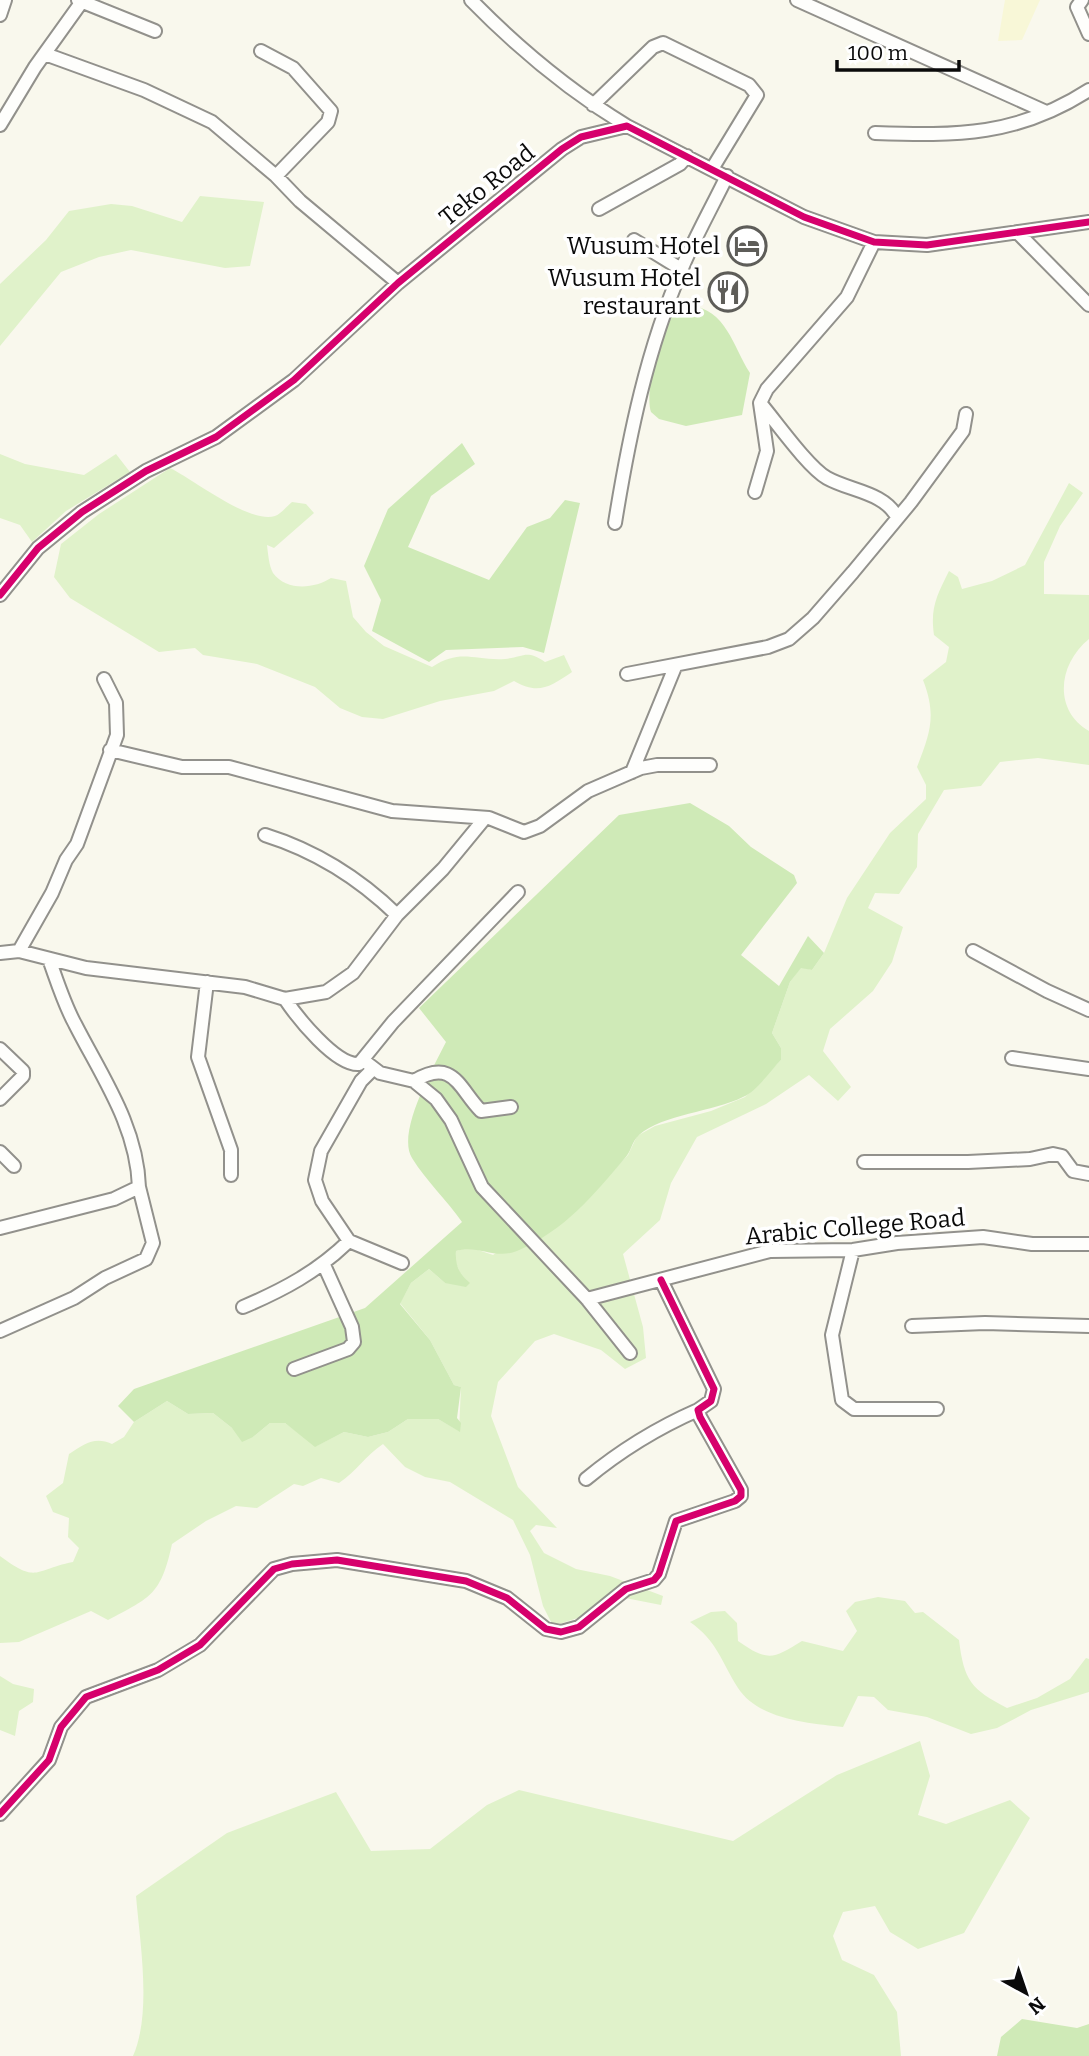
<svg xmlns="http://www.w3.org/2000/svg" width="1089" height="2056" font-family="Bitter,serif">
  <rect width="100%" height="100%" fill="#f9f8ed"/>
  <!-- farmland -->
  <path fill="#f8f7d7" d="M 1005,0 L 1040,0 L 1022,40 L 998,41 Z"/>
  <!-- green -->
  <path fill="#e0f2ca" d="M 200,196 L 264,202 L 250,266 L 225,268 L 131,250 L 99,257 L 61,272 L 0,346 L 0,284 L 46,240 L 69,211 L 111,204 L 132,206 L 182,222 Z
    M 0,454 L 25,464 L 84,475 L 116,454 L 130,472 L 66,511 L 32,542 L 20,525 L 0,518 Z
    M 170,468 C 193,479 249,524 275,516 C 281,514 287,506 292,502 L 306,504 L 314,513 L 274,548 L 267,545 C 268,553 269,566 273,573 C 286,591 314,589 331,578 L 346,581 L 353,617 L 366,632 L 384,646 L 432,667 C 461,648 474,661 505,659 C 524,657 526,649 545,662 L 564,655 L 572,672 C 550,687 538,695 514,681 L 494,691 L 440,701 L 383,719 L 362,717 L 340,708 L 315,687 L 257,664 L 203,655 L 195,648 L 159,652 L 70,598 L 54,577 L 61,544 L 99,514 Z
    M 1069,483 L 1083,493 L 1060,526 L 1044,562 L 1044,594 L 1089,595 L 1089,639 C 1058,664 1053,710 1089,731 L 1089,765 L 1038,758 L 1000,762 L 981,786 L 944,790 L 918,834 L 917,867 L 899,894 L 875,893 L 868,908 L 903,927 L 892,962 L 873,991 L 830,1029 L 823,1051 L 851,1087 L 838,1101 L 809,1075 L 766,1104 L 697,1137 L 671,1183 L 660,1220 L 623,1254 L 643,1327 L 646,1358 L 625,1369 L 601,1350 L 554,1334 L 535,1341 L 498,1382 L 491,1416 L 518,1487 L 557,1528 L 536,1525 L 530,1531 L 544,1553 L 576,1569 L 610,1576 L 663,1596 L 661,1605 L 615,1596 L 587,1615 L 553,1626 L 543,1606 L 530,1555 L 513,1520 L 450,1482 L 425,1477 L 405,1467 L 383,1444 C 366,1455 356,1472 339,1483 L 321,1478 L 303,1486 L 294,1484 L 257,1508 L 236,1506 L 206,1521 L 172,1544 C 161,1594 152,1597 108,1620 L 91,1611 L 19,1642 L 0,1643 L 0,1556 C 38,1584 33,1570 73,1562 L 79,1548 L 68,1537 L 69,1518 L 53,1512 L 46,1496 L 63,1483 L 69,1454 C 84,1444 95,1436 112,1444 L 124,1437 L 134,1422 L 167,1401 L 188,1414 L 213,1413 L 232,1428 L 253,1437 L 270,1423 L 285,1423 L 316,1446 L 344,1432 L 368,1437 L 388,1432 L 408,1419 L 438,1419 L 459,1431 L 461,1387 L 454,1385 L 430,1340 L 400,1303 L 411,1283 L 429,1269 L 445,1283 L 462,1277 L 455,1261 L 456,1251 L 469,1247 L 493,1255 L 609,1175 L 628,1155 L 637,1136 L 655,1126 L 711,1111 L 745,1097 L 781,1060 L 781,1048 L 772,1033 L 790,982 L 801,967 L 812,970 L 824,953 L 847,898 L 890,833 L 926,799 L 926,785 L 917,767 C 930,733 937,716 923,680 L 946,662 L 949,647 L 934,635 C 930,608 937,595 949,571 L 958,577 L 962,589 L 992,581 L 1025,565 Z
    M 878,1597 L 905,1601 L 915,1613 L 923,1612 L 959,1640 C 964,1681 971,1689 1007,1708 L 1037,1698 L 1070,1679 L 1086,1658 L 1089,1659 L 1089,1692 L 1031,1710 L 997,1728 L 971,1734 L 927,1717 L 888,1710 L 874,1697 L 858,1696 L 843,1727 C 809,1723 759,1720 738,1688 C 721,1661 717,1641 690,1622 L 711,1612 L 725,1611 L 737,1623 L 738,1641 C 768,1662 773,1659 802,1641 L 843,1651 L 857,1631 L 846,1611 L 855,1602 Z
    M 0,1676 L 13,1684 L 34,1689 L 33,1702 L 19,1711 L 15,1736 L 0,1730 Z
    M 920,1741 L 930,1776 L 918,1815 L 946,1824 L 1010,1800 L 1030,1818 L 964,1933 L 918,1949 L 890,1932 L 875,1906 L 843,1912 L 833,1936 L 842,1960 L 874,1975 L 897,2012 L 901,2056 L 133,2056 C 152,2013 140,1943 136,1896 L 227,1833 L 336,1792 L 371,1851 L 430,1849 L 487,1805 L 519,1790 L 733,1841 L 837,1775 Z"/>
  <!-- forest -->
  <path fill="#cfeab7" d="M 689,305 C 727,310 732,345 750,373 L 742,415 L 686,426 L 659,419 L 651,412 C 644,392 661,327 673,310 L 679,311 Z
    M 462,443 L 475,464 L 431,496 L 408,547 L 489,580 L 527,527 L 550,518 L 565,500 L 580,503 L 544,653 L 523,647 L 446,650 L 429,662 L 372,631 L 381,600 L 364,566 L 388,509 Z
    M 690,803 L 729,826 L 751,847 L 794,875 L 797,883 L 741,955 L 779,986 L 808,936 L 824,953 L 812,970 L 801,968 L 790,982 L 772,1033 L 781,1048 L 781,1060 C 770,1071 757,1091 743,1097 C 713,1112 663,1114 639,1135 C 632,1141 631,1152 625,1158 C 592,1197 565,1230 517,1251 C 495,1260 477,1244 456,1251 C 455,1265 459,1274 470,1283 L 466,1287 L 445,1283 L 429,1269 L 411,1283 L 400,1304 L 430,1340 L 454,1385 L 461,1387 L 457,1418 L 461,1423 L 460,1432 L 438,1419 L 408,1419 L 388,1432 L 368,1437 L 344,1432 L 315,1447 L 285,1423 L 270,1423 L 253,1437 L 242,1442 L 232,1428 L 213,1413 L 188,1414 L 167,1401 L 134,1422 L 118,1406 L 134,1389 L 365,1308 L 462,1222 C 447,1200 426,1181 412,1158 C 396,1133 434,1066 446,1042 L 419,1008 L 619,815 Z
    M 1022,2019 L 1077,2028 L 1089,2024 L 1089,2056 L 997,2056 L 1001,2037 Z"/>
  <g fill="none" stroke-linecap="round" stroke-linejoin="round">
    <!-- minor casing -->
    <g stroke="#92918c" stroke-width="16">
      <path id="minor" d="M 78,0 L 155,31
        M 471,0 C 517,47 570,91 627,126
        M 797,0 L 1044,111
        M 1082,0 L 1077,7 L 1089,34
        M 0,15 L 5,0
        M 261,51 L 293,68 L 331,111 L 328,122 L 276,176 L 300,201 L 398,283
        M 45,54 L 144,90 L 212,122 L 276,176
        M 593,105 L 653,47 L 663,43 L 749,85 L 757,95 L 712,169
        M 0,125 L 35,67 L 83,0
        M 875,133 C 957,136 1018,136 1089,90
        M 599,209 L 680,164 L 687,156
        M 1017,232 L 1089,305
        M 634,240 L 681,269
        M 761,404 C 777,423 808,467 827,478 C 850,491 884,492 897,517
        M 755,492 L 767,451 L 760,403 L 767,389 L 847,297 L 874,242
        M 615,523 C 629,436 647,349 682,268 C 695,237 712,207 727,176
        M 0,595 L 38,548 L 82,512 L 146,471 L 216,437 L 294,380 L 398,283 L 562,149 L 581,137 L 627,126 L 804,217 L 874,242 L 927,245 L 1089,222
        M 627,674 L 768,647 L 789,639 L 813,618 L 853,572 L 911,502 L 963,431 L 966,414
        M 110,750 L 182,767 L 229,767 L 392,811 L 489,818 L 524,832 L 540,826 L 588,791 L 641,768 L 657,765 L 710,765
        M 632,772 L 675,667
        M 265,835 C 316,851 359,878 397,915
        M 19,951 L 52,893 L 66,860 L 77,844 L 117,735 L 116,703 L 104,679
        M 973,951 L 1047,991 L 1089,1010
        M 0,953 L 19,951 L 86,968 L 245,987 L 285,999 L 326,992 L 353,973 L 397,915 L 443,869 L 485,818
        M 207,982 L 198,1057 L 231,1150 L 231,1175
        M 285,999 C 297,1017 336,1066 359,1064 L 393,1022 L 518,892
        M 0,1049 L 23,1071 L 23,1076 L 0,1099
        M 1012,1058 L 1089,1069
        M 363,1060 L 380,1073 L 414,1081 L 436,1099 L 451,1120 L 482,1187 L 587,1299 L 630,1353
        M 373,1069 L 361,1081 L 321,1151 L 315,1180 L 322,1201 L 349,1241 L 402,1263
        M 414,1081 C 454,1057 459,1089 481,1111 L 511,1107
        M 0,1152 L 14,1166
        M 864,1162 L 968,1162 L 1030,1159 L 1053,1154 L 1062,1156 L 1073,1171 L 1089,1174
        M 0,1228 L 114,1199 L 139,1187 C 137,1126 102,1077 75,1024 C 64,1004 57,981 49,959
        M 853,1250 L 832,1335 L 842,1400 L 854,1409 L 937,1409
        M 587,1299 L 770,1251 L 853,1250 L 897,1243 L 983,1237 L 1032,1244 L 1089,1244
        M 243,1307 C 283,1290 317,1272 349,1241
        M 912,1326 L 985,1323 L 1089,1326
        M 0,1331 L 74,1298 L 105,1278 L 146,1259 L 153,1243 L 139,1187
        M 294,1369 L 348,1349 L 354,1342 L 352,1327 L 324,1265
        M 586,1479 C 621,1450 657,1428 698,1410
        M 0,1814 L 49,1760 L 61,1727 L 86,1697 L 158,1670 L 200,1645 L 274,1569 L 292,1564 L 337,1560 L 466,1581 L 507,1598 L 546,1629 L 561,1632 L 579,1627 L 626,1589 L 654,1580 L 659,1574 L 676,1521 L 735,1501 L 741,1496 L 741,1490 L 700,1417 L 698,1410 L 711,1401 L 714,1389 L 661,1280"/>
    </g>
    <!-- minor -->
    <use href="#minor" stroke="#fefefc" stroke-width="12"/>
    <!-- cycleway casing -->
    <g stroke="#fff" stroke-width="11">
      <path id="cycleway" d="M 0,595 L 38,548 L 82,512 L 146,471 L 216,437 L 294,380 L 398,283 L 562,149 L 581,137 L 627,126 L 804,217 L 874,242 L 927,245 L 1089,222
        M 0,1814 L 49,1760 L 61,1727 L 86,1697 L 158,1670 L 200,1645 L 274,1569 L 292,1564 L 337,1560 L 466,1581 L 507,1598 L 546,1629 L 561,1632 L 579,1627 L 626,1589 L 654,1580 L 659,1574 L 676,1521 L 735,1501 L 741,1496 L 741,1490 L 700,1417 L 698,1410 L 711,1401 L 714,1389 L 661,1280"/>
    </g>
    <!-- cycleway -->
    <use href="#cycleway" stroke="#d6006c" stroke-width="7"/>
  </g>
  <!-- icons -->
  <defs>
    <g id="hotel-ring" transform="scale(2.0125)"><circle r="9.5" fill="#fff" stroke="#5e5d59" stroke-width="1.5"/><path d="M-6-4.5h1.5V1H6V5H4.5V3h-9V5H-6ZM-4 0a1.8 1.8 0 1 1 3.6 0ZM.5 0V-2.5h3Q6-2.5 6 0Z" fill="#5e5d59"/></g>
    <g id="restaurant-ring" transform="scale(2.0125)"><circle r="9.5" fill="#fff" stroke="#5e5d59" stroke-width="1.5"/><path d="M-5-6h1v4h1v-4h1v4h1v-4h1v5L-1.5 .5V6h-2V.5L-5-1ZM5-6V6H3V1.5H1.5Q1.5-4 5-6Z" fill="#5e5d59"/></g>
  </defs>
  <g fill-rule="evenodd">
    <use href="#hotel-ring" x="747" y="246"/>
    <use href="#restaurant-ring" x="728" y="292"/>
  </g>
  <g text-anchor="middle" stroke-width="7" stroke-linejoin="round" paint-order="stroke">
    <!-- street labels -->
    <g font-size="24" fill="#0a0a0a" stroke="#fff">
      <text transform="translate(487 185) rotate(-39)" y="8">Teko Road</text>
      <text transform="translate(855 1227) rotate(-5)" y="8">Arabic College Road</text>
    </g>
    <!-- poi labels -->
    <g font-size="24" fill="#0a0a0a" stroke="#fff" text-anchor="end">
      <text x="720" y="254">Wusum Hotel</text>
      <text x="701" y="286">Wusum Hotel<tspan x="701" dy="28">restaurant</tspan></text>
    </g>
  </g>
  <!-- north arrow -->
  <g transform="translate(1026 1993) rotate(140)" stroke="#ffffff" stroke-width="5" paint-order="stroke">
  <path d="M0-5L12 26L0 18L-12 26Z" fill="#0a0a0a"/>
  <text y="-10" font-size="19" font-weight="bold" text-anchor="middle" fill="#0a0a0a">N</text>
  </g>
  <!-- scale -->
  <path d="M837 60v10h122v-10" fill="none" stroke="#0a0a0a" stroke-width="3.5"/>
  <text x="848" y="60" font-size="21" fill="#0a0a0a" stroke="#ffffff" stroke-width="5" paint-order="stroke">100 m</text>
</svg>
